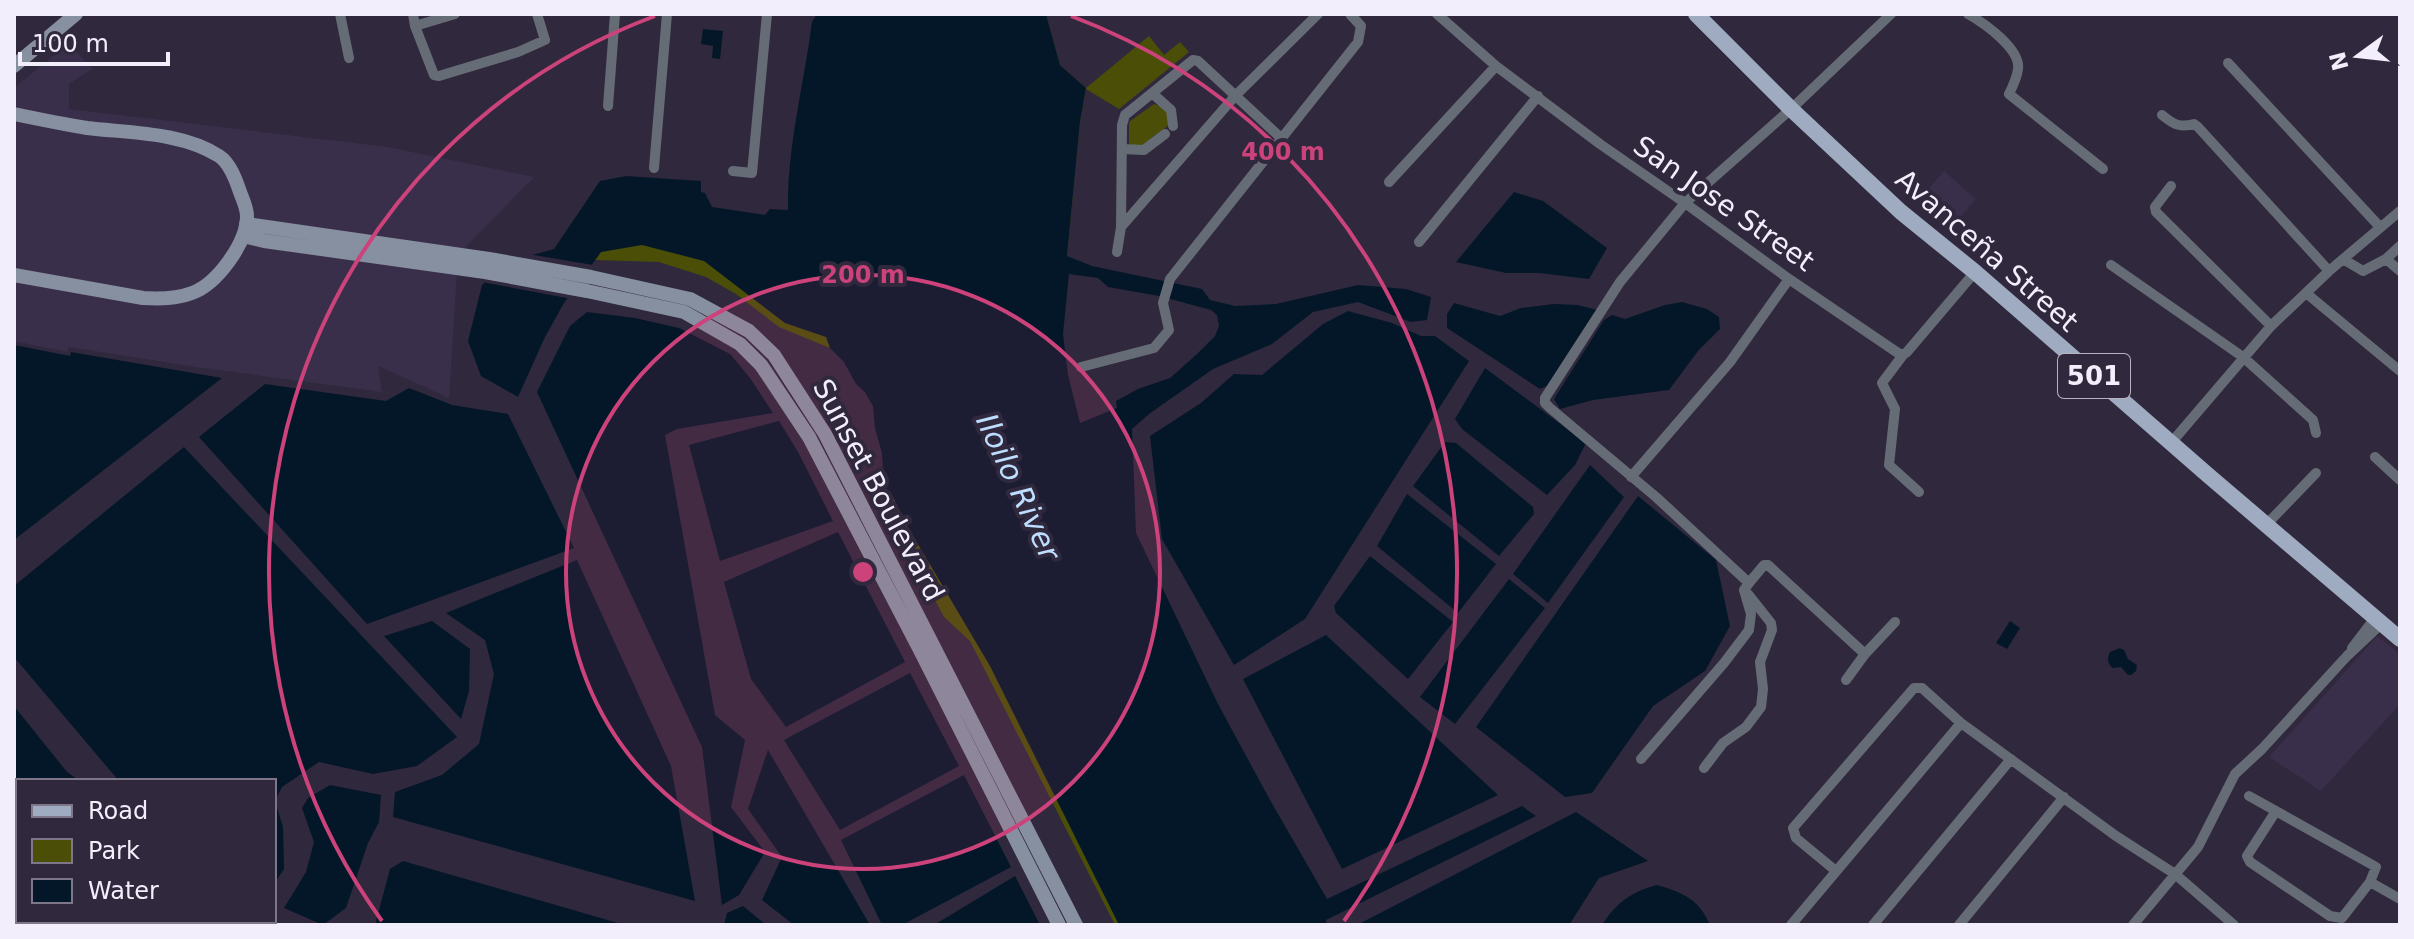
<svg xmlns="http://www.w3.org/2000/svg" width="2414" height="939" font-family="'DejaVu Sans',sans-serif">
  <rect width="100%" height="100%" fill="#30283d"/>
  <!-- built -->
  <path fill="#3a2f4a" d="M 69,43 L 92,69 L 69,84 L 69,109 L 387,147 L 534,177 L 458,255 L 449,398 L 378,366 L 382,392 L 196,367 L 69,347 L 67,352 L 14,341 L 14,88 Z
    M 1944,171 L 1976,199 L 1950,229 L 1918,201 Z
    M 2377,636 L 2400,654 L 2400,704 L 2321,791 L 2269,757 Z"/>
  <!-- green -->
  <path fill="#4b4e07" d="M 1046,14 L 1060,65 L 1086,88 L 1149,36 L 1164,55 L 1180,42 L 1189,52 L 1119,109 L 1086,89 L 1080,122 L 1067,256 Z
    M 1154,104 L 1165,108 L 1170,114 L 1169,125 L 1151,138 L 1148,145 L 1133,147 L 1129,144 L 1129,122 Z
    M 638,239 L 704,258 L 827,337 L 830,348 L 779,327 L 736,294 L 706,277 L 659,262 L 595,260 L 601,252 Z
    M 884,488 C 896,495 897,510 905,522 C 911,531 922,538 930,545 L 1132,925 L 1115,925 L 970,641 L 944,617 L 881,498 Z"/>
  <!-- water -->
  <path fill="#041729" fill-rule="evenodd" d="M 817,14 L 1046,14 L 1060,65 L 1086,88 L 1080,122 L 1067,256 L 1092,266 L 1202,289 L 1210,300 L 1235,306 L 1276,304 L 1358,285 L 1406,289 L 1431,297 L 1427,320 L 1411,322 L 1358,302 L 1313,312 L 1272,344 L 1213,369 L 1149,414 L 1132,429 L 1136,533 L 1218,704 L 1270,800 L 1327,899 L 1522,806 L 1536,816 L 1326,920 L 1327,925 L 1119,925 L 990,666 L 906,524 C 899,512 895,495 884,488 L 882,453 L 875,428 L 873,406 L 865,392 L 856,384 L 844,362 L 830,348 L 826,337 L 785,323 L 704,261 L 642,245 L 601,252 L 564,303 L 545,337 L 518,397 L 481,376 L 468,341 L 482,285 L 507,262 L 554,249 L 600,181 L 626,176 L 701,181 L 701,192 L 705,193 L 712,207 L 765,215 L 770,209 L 788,210 C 787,147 804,84 812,22 ZM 1069,274 L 1098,278 L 1108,287 L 1159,296 L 1211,310 L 1217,315 L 1219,326 L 1215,336 L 1196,355 L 1170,378 L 1138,389 L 1116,401 L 1117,408 L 1080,423 L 1068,375 L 1063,334 Z
    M 703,29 L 723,31 L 720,59 L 712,58 L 713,46 L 701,44 Z
    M 1514,192 L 1543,201 L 1607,248 L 1589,279 L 1539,273 L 1506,273 L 1456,262 Z
    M 1682,302 L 1707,309 L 1719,317 L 1720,329 L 1698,351 L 1669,390 L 1593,400 L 1560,409 L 1554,399 L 1604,320 L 1612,315 L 1625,319 L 1665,305 Z
    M 1454,303 L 1500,316 L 1521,308 L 1554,304 L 1578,305 L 1597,310 L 1549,385 L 1540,389 L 1447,328 L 1447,314 Z
    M 1348,311 L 1392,323 L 1421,336 L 1435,336 L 1469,361 L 1305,619 L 1234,665 L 1162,539 L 1150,436 L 1201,403 L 1234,374 L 1262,375 L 1323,324 Z
    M 587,312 L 635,318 L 679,328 L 730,354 L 750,378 L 773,413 L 677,429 L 665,435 L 715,715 L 745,740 L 731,807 L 765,852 L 739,895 L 722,905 L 702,747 L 537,392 L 570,326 Z
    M 14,345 L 70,356 L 71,352 L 222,378 L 14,540 Z
    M 1485,368 L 1586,443 L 1575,465 L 1547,495 L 1462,429 L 1455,419 Z
    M 265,384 L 386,401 L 409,388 L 452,405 L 508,414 L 574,548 L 367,624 L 199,437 Z
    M 779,421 L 798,452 L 833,521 L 720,561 L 689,445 Z
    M 1445,442 L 1456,443 L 1533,507 L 1534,514 L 1499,556 L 1413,486 Z
    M 184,447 L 457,737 L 417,766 L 373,774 L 319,762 L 282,787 L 275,801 L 283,827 L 284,869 L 274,884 L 274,781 L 119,781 L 14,657 L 14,586 Z
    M 1590,465 L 1624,497 L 1548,603 L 1513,574 Z
    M 1407,494 L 1496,564 L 1458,613 L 1377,546 Z
    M 1638,496 L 1716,560 L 1730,626 L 1705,671 L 1653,706 L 1592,793 L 1565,797 L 1476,727 Z
    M 838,532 L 905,662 L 786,727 L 751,679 L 724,582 Z
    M 1370,556 L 1453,622 L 1408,679 L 1336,613 L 1334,606 Z
    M 577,560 L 671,766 L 695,901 L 393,817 L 395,792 L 442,775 L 479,744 L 494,674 L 485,640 L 446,613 Z
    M 1509,579 L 1545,608 L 1455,724 L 1420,697 Z
    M 432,621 L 470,649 L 469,691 L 461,719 L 384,636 Z
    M 2010,621 L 2020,628 L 2007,649 L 1996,643 Z
    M 1326,635 L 1498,795 L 1342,869 L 1243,679 Z
    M 2120,648 L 2124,650 L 2128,659 L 2137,665 L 2136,671 L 2131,675 L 2128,675 L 2121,667 L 2113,668 C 2107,664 2107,657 2110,652 Z
    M 910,673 L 959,766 L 840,830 L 784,740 Z
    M 14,706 L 67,772 L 80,781 L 18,781 L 18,911 L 14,922 Z
    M 768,750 L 870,925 L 794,925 L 762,900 L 782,857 L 748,809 Z
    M 964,775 L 1011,867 L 902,925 L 882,925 L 841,840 Z
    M 330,785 L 381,795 L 379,822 L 368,843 L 346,908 L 323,925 L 284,908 L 306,872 L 314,842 L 302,808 L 308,798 Z
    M 1576,812 L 1648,861 L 1599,878 L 1569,925 L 1357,925 Z
    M 403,861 L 625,925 L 375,925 L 390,869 Z
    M 1015,876 L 1040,925 L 934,925 Z
    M 1657,885 C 1682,892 1700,900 1710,925 L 1602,925 C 1617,902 1631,892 1657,885 Z
    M 743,906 L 766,925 L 724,925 L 727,913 Z
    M 37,921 L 191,921 L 190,925 L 36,925 Z"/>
  <!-- pier -->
  <path fill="#30283d" d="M 522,253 L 593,265 L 592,274 L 572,299 L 482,282 L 484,278 L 504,259 Z"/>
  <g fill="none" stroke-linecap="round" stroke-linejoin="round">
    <!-- street -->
    <path stroke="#666c76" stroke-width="10" d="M 340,14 L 349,58
      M 413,14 L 415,26 L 434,75 L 439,76 L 518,52 L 545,40 L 537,14
      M 1437,14 L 1496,66 L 1600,144 L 1685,203 L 1789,279 L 1898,353 L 1903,355 L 1907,352 L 1975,272
      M 1968,14 C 1984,23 2021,49 2018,69 C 2017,78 2013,86 2009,94 L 2103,169
      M 415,26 L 455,14
      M 2228,63 L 2380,227
      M 1152,93 L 1171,110 L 1173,126
      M 608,106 L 615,14
      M 2162,115 C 2173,124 2179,128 2194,124 L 2198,127 L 2329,271
      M 1122,149 L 1144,150 L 1165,134
      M 654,168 L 667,14
      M 733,171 L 752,173 L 767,14
      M 1389,182 L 1496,66
      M 2171,186 L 2155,207 L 2156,212 L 2271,326
      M 1121,227 L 1235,96 L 1318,14
      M 1419,242 L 1538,96
      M 1117,252 L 1121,227 L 1122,125 L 1125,115 L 1193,60 L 1198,61 L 1281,138
      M 2343,259 L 2363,271 L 2386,259 L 2400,246
      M 2386,259 L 2400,271
      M 2111,265 L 2243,357 L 2313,420 L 2316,433
      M 2306,293 L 2400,371
      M 1903,355 L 1882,383 L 1895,409 L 1889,465 L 1919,492
      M 1081,367 L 1154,348 L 1169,330 L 1163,303 L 1170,279 L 1358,42 L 1361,26 L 1350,14
      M 2171,443 L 2271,326 L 2329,271 L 2400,211
      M 2375,457 L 2400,480
      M 1631,477 L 1730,362 L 1789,279
      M 2267,524 L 2316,473
      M 1749,583 L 1764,565 L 1768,565 L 1865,654
      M 2352,648 L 2375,618
      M 1846,680 L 1865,654 L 1895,622
      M 1641,759 L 1724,663 L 1749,630 L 1751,614 L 1744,590 L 1749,583 L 1656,497 L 1550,408 L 1545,403 L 1545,398 L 1620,282 L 1685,203 L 1791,109 L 1891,14
      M 1704,768 L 1723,743 L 1746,727 L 1761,707 L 1763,689 L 1760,662 L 1772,630 L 1771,623 L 1748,594
      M 2249,796 L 2369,863 L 2376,867 L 2370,882 L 2342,918 L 2330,916 L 2250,862 L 2247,856 L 2276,811
      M 1836,871 L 1796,838 L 1793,828 L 1914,688 L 1922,688 L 1961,723 L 2116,836 L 2175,874 L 2234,925
      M 2370,882 L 2400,899
      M 1791,925 L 1961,723
      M 1873,925 L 2011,759
      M 1959,925 L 2064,797
      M 2133,925 L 2198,847 L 2235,774 L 2262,749 L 2347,656 L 2381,624"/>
    <!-- secondary -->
    <path stroke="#8690a0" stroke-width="14" d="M 14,66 L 76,14
      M 14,114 C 38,119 62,124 87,128 C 129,133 182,132 219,156 C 230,163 236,180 240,192 C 243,200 247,208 247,216 C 247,243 217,284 192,293 C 176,299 160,299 143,298 L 14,275
      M 246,224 L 489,259 L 591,277 L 690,299 L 749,331 L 774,355 L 825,434 L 1076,925
      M 243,236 L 264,241 L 485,272 L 587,291 L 684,312 L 740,344 L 761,365 L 809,437 L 920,650 L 1059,925"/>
    <!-- primary -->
    <path stroke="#9eabc0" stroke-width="16" d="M 1696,14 L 1791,109 L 1901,212 L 1975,272 L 2209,476 L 2400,639"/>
  </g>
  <!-- distance rings -->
  <circle cx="863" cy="572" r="297" fill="#cc437b" fill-opacity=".12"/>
  <g fill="none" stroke="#cc437b" stroke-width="4">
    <circle cx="863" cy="572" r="297"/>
    <path d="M382 921A594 594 0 0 1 655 16M1071 16A594 594 0 0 1 1344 921"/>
  </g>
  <g text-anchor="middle" stroke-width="8" stroke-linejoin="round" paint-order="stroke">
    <!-- shield labels -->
    <rect fill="#30283d" stroke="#b8b3c3" stroke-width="2" x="2058" y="354" width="72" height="44" rx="6"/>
    <g font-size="26" font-weight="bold" fill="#f3eefc">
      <text x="2094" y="385">501</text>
    </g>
    <!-- street labels -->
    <g font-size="28" fill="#f3eefc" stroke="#30283d">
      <text transform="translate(1724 203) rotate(35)" y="10">San Jose Street</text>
      <text transform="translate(1987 250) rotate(41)" y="10">Avanceña Street</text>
      <text transform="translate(879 490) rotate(62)" y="10">Sunset Boulevard</text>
    </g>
    <!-- water labels -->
    <g font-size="30" font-style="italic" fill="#bedeff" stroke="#30283d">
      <text transform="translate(1018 487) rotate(65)" y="10">Iloilo River</text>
    </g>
  </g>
  <circle cx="863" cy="572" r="12" fill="#cc437b" stroke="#30283d" stroke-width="4"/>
  <g font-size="24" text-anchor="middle" font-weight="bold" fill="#cc437b" stroke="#30283d" stroke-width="8" stroke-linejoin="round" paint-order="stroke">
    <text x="1283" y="160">400 m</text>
    <text x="863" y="283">200 m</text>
  </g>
  <!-- border -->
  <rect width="2414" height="939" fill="none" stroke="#f3eefc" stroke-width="32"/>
  <!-- legend -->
  <rect x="16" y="779" width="260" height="144" fill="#30283d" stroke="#7e7789" stroke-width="2"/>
  <rect x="32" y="805" width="40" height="12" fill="#9eabc0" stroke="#7e7789" stroke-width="2"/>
  <text x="88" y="819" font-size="24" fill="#f3eefc">Road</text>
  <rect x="32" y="839" width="40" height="24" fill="#4b4e07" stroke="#7e7789" stroke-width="2"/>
  <text x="88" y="859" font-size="24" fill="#f3eefc">Park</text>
  <rect x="32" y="879" width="40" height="24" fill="#041729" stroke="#7e7789" stroke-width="2"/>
  <text x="88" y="899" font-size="24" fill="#f3eefc">Water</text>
  <!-- north arrow -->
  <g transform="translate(2358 56) rotate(255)" stroke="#30283d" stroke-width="6" paint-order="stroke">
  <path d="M0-6L14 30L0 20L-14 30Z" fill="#f3eefc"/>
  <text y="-12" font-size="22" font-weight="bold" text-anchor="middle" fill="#f3eefc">N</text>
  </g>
  <!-- scale -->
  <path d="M20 52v12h148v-12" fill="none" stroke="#f3eefc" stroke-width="4"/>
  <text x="32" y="52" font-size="24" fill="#f3eefc" stroke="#30283d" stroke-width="6" paint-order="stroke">100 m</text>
</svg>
